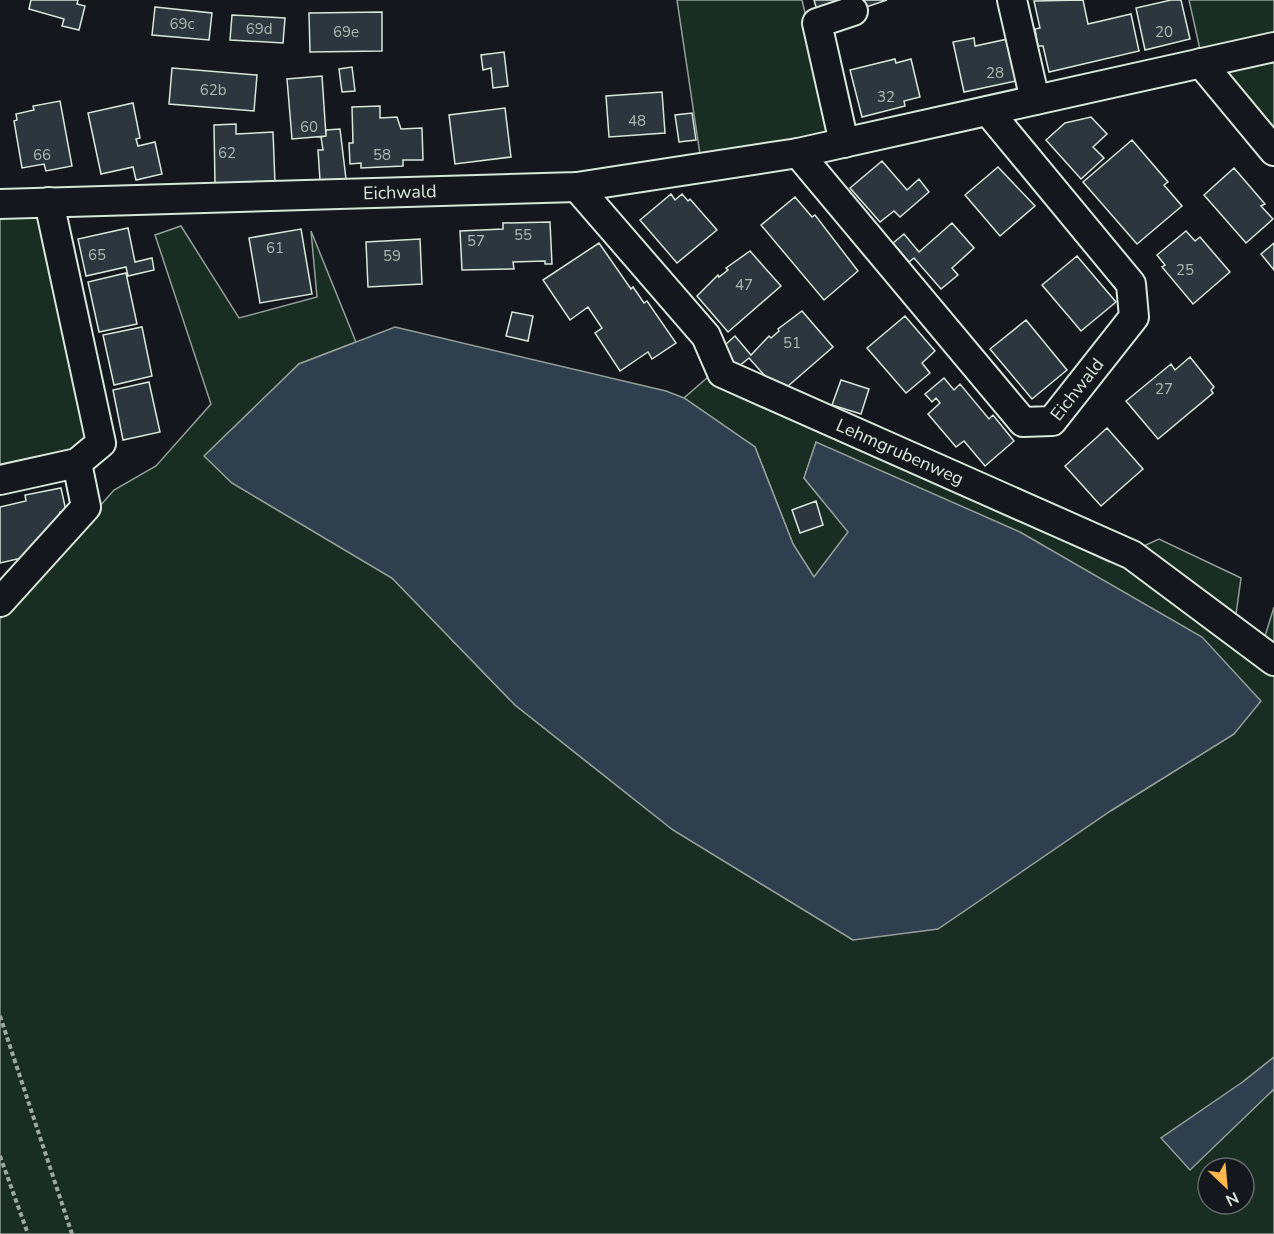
<svg xmlns="http://www.w3.org/2000/svg" width="1274" height="1234" font-family="'Nunito Sans',sans-serif">
  <rect width="100%" height="100%" fill="#14181c"/>
  <!-- green -->
  <path fill="#1a2d24" stroke="#939e99" stroke-width="1.5" fill-rule="evenodd" d="M677 0H802L833 135 701 161Z
    M1189 0H1274V35L1201 54Z
    M1274 58V138L1219 71Z
    M30 213 42 223 88 434 80 449 0 472V214Z
    M181 226 239 318 317 297 311 231 356 342 299 364 205 456 232 483 392 578 515 705 673 830 853 940 1112 810 1234 734 816 443 804 478 849 532 814 577 793 544 755 447 684 398 708 377 811 417 895 434 912 467 1109 562 1159 539 1241 578 1232 644 1261 649 1274 607V1057L1244 1081 1238 1122 1274 1089V1234H0V619L114 490 156 466 211 404 155 235ZM1208 1168H1244V1204H1208Z"/>
  <!-- water -->
  <path fill="#2f3f4d" stroke="#939e99" stroke-width="1.5" d="M395 327 666 391 684 398 755 447 793 544 814 577 848 532 804 478 816 442 1020 532 1202 637 1261 701 1234 734 1112 810 938 929 853 940 673 830 515 705 392 578 232 483 204 456 299 364Z
    M1274 1057V1089L1190 1170 1161 1138 1244 1081Z"/>
  <!-- building -->
  <path fill="#2c363c" stroke="#d8e6dc" stroke-width="1.5" d="M31 0H78L77 4 85 6 79 30 62 26 64 19 29 9Z
    M814 0H848L817 10Z
    M861 0H887L863 8Z
    M1083 0 1088 24 1131 14 1139 51 1049 72 1043 46H1038L1035 29 1040 28 1034 1Z
    M1171 0H1181L1190 39 1145 50 1136 8Z
    M155 7 212 13 209 40 152 35Z
    M382 12V51L310 52 309 13Z
    M232 15 285 18 283 43 230 40Z
    M1017 37 1025 79 964 92 953 42 974 38 975 46Z
    M504 52 508 86 493 88 491 68 483 70 481 55Z
    M895 59 896 63 911 59 920 97 904 101 905 106 862 117 850 70Z
    M352 67 355 91 342 92 339 69Z
    M172 68 257 75 254 111 169 104Z
    M322 76 326 136 292 139 287 79Z
    M662 92 665 133 609 137 606 96Z
    M60 101 72 166 46 171 44 164 22 168 14 121 17 120 16 114 34 110 33 106Z
    M133 103 140 138 136 139 138 146 155 142 162 174 136 180 133 167 101 174 88 113Z
    M380 106V118L397 117 401 129 422 128 423 160H403V166L361 168V163L350 164 349 143H353L352 107Z
    M505 108 511 157 455 164 449 115Z
    M692 113 696 140 679 142 675 115Z
    M1091 117 1107 134 1093 147 1104 158 1081 179 1046 140 1065 123Z
    M236 124V134L273 132 275 183 215 185 214 125Z
    M340 129 346 179 320 180 318 150H323L321 137 326 136V130Z
    M1132 140 1168 182 1164 185 1182 206 1137 244 1083 182Z
    M882 161 907 190 919 179 929 192 900 217 894 211 880 222 850 188Z
    M998 167 1035 206 1000 236 965 195Z
    M1234 168 1265 204 1261 206 1273 219 1246 243 1204 195Z
    M671 194 675 200 682 194 688 201 690 199 717 230 677 263 640 220Z
    M795 197 812 217 815 215 858 271 824 300 761 225Z
    M550 222 552 264H545V261L513 262 514 269 462 270 460 231 503 229V223Z
    M952 223 974 248 952 268 958 275 941 289 914 258 909 262 893 243 904 234 919 252Z
    M128 228 135 262 152 258 154 270 128 276 126 267 86 276 78 239Z
    M301 229 312 294 260 303 249 238Z
    M1186 231 1195 241 1200 237 1230 272 1193 304 1162 267 1165 265 1157 255Z
    M420 239 422 284 368 287 366 242Z
    M599 243 631 289 633 287 644 303 647 301 676 343 652 359 648 352 620 371 595 333 602 328 588 307 570 320 543 280Z
    M1274 243V270L1261 254Z
    M750 251 781 286 728 332 697 296 718 275 719 277 728 270 726 268Z
    M1077 256 1116 302 1081 331 1042 285Z
    M126 273 137 324 99 332 88 282Z
    M802 311 833 347 780 393 749 358 733 371 717 352 735 336 751 355 769 336 771 338 779 331 778 329Z
    M512 312 533 316 528 341 506 336Z
    M905 316 935 351 922 363 930 373 906 393 867 348Z
    M1026 320 1067 370 1032 399 990 349Z
    M142 327 152 376 114 385 103 335Z
    M1190 357 1214 387 1211 390 1213 393 1158 439 1126 401 1171 364 1175 370Z
    M944 378 954 390 960 384 989 419 993 415 1014 441 985 466 964 441 956 447 928 414 940 403 936 398 932 402 925 394Z
    M841 380 869 389 861 414 832 405Z
    M149 382 160 432 123 440 113 390Z
    M1107 428 1143 469 1101 506 1065 466Z
    M61 488 66 511 60 512 62 522 43 553 0 563V507L26 501 25 495Z
    M816 501 823 525 800 533 792 510Z"/>
  <g fill="none" stroke-linecap="round" stroke-linejoin="round">
    <!-- minor casing -->
    <g stroke="#d8e6dc" stroke-width="32">
      <g id="minor">
        <path d="M1012 0 1035 100"/>
        <path d="M1201 63 1274 151"/>
        <path d="M844 143 817 23 853 11"/>
        <path id="s1" d="M798 153 1023 422 1052 421 1134 317 1131 284 988 111"/>
        <path id="s2" d="M577 187 706 336 722 373 1132 555 1274 661"/>
        <path id="s3" d="M0 204 577 187 798 153 1274 47"/>
        <path d="M0 480 77 463 101 443 49 202"/>
        <path d="M0 602 86 507 77 463"/>
      </g>
    </g>
    <!-- path -->
    <path stroke="#9da8a2" stroke-width="4" stroke-dasharray="4.5 3" stroke-linecap="butt" d="M0 1016 72 1234
      M0 1156 28 1234"/>
    <!-- minor -->
    <use href="#minor" stroke="#14181c" stroke-width="28"/>
  </g>
  <g text-anchor="middle" stroke-width="4.5" stroke-linejoin="round" paint-order="stroke">
    <!-- number labels -->
    <g font-size="15" fill="#adbab4">
      <text x="182" y="29">69c</text>
      <text x="259" y="34">69d</text>
      <text x="346" y="37">69e</text>
      <text x="1164" y="37">20</text>
      <text x="995" y="78">28</text>
      <text x="213" y="95">62b</text>
      <text x="886" y="102">32</text>
      <text x="637" y="126">48</text>
      <text x="309" y="132">60</text>
      <text x="227" y="158">62</text>
      <text x="42" y="160">66</text>
      <text x="382" y="160">58</text>
      <text x="523" y="240">55</text>
      <text x="476" y="246">57</text>
      <text x="275" y="253">61</text>
      <text x="97" y="260">65</text>
      <text x="392" y="261">59</text>
      <text x="1185" y="275">25</text>
      <text x="744" y="290">47</text>
      <text x="792" y="348">51</text>
      <text x="1164" y="394">27</text>
    </g>
    <!-- street labels -->
    <g font-size="18" fill="#d8e6dc" stroke="#14181c">
      <text dy="6" stroke="none"><textPath href="#s3" startOffset="400">Eichwald</textPath></text>
      <text dy="6" stroke="none"><textPath href="#s1" startOffset="420">Eichwald</textPath></text>
      <text dy="6" stroke="none"><textPath href="#s2" startOffset="432">Lehmgrubenweg</textPath></text>
    </g>
  </g>
  <!-- north arrow -->
  <g transform="translate(1226 1186) rotate(154)"><circle r="28" fill="#14181c" stroke="#626a69" stroke-width="1.5"/>
  <path d="M0-4.5L10 22L0 15L-10 22Z" fill="#ffb74d"/>
  <text y="-9" font-size="16" font-weight="bold" text-anchor="middle" fill="#d8e6dc">N</text>
  </g>
</svg>
